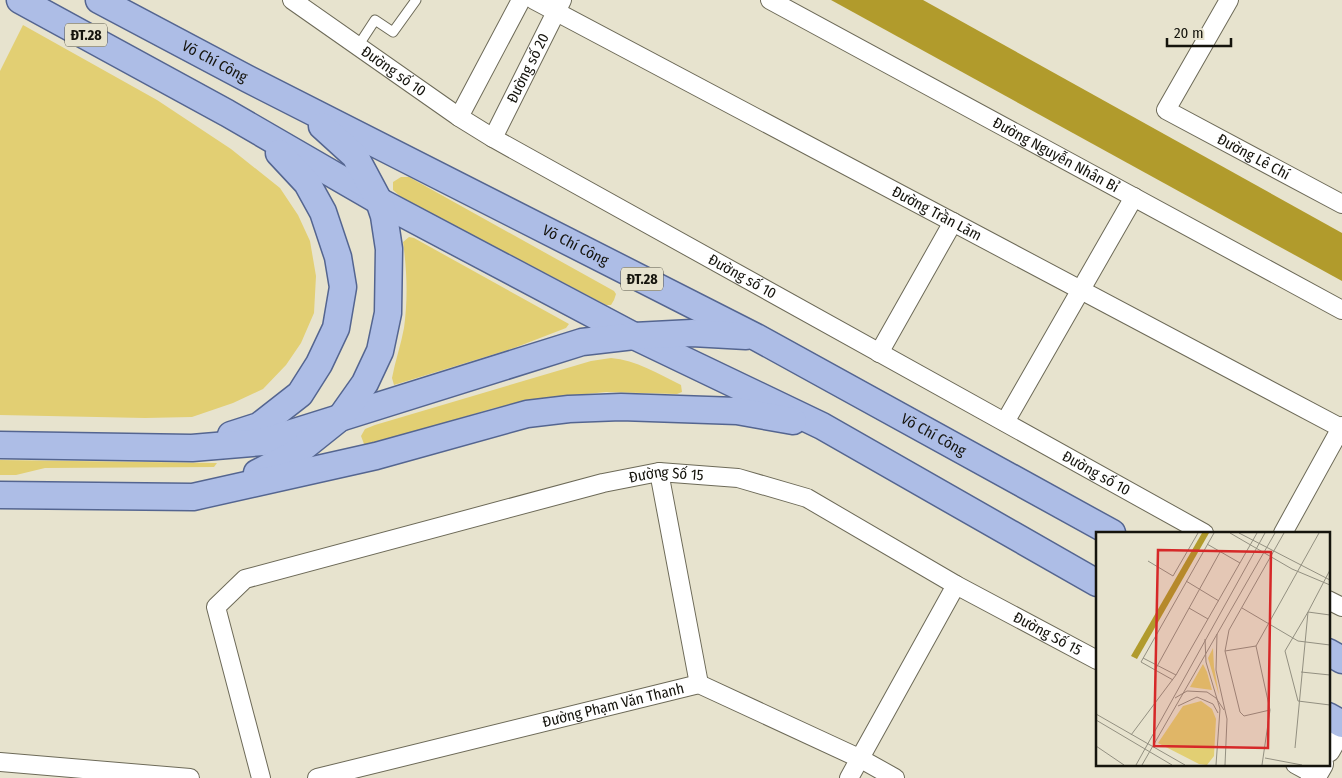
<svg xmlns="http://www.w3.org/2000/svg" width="1342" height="778" font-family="'Fira Sans Condensed',sans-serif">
  <rect width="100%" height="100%" fill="#e7e3ce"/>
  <!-- green -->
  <path fill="#e2cf73" d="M23 25 157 100 231 149 280 188 298 215 310 241 316 276 314 313 301 343 286 365 263 389 233 403 192 417 145 418 0 415V71Z
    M401 177H409L614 291 616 294 614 300 611 305H606L401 197 393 190V182Z
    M409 237 414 238 569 324 566 328 514 348 394 385 392 378C395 361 401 345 404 328 408 299 407 270 403 242Z
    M611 358C636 360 659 374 681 385L682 392 677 394 606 392 547 398 494 408 373 444H364L361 436 365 429 375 425 591 361Z
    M0 460 217 463 214 467 45 468 16 475H0Z"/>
  <!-- water -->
  <path fill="#b19b2c" d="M831 0H923L1342 233V281Z"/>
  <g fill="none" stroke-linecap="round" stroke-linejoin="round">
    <!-- lane casing -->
    <g stroke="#6d6a58" stroke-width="11">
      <path id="lane" d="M358 46 375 20 393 32 416 0"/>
    </g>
    <!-- street casing -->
    <g stroke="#6d6a58" stroke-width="20">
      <g id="street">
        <path id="s1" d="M292 0 459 117 493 138 1204 533"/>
        <path id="s2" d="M534 0 1341 428"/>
        <path id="s3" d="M770 0 1342 310"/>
        <path id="s4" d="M1229 0 1166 110 1342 204"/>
        <path d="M459 117 521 0"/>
        <path id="s5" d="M493 138 562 0"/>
        <path d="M879 353 953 222"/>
        <path d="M1005 422 1134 197"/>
        <path d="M659 472 699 684"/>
        <path d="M1283 533 1342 426"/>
        <path d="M1328 600 1342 607"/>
        <path d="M0 762 190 778"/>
        <path d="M1295 764 1315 775"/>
        <path id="s6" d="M261 778 216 607 245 579 603 483 659 472 738 478 807 498 956 585 1097 660"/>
        <path id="s7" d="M317 778 699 684 861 759 895 778"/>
        <path d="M849 778 956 585"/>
      </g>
    </g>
    <!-- secondary casing -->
    <g stroke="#6d6a58" stroke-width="26">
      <path id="secondary" d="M1328 750 1342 725
        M1313 778 1321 764"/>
    </g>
    <!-- primary casing -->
    <g stroke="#546590" stroke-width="29">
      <g id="primary">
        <path d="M20 0 227 113 379 201 634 336 822 426 1097 583"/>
        <path id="s8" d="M99 0 248 79 756 337 1112 533"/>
        <path d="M231 435 259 426 300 394 319 364 336 328 343 287 338 257 323 212 307 183 279 153"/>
        <path d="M0 445 192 448 263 442 582 342 634 336 692 333 746 336"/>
        <path d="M257 473 296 453 341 417 365 383 380 351 388 313 389 249 384 216 379 201 355 156 322 126"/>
        <path d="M0 495 193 497 376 456 527 414 569 409 621 407 737 411 793 421"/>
        <path d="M1328 652 1342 660"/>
        <path d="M1328 716 1342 724"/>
      </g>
    </g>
    <!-- lane -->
    <use href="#lane" stroke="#fff" stroke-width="9"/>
    <!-- street -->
    <use href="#street" stroke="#fff" stroke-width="18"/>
    <!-- secondary -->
    <use href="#secondary" stroke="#fff" stroke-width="24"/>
    <!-- primary -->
    <use href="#primary" stroke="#adbde6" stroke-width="26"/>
  </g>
  <g text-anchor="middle" stroke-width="4.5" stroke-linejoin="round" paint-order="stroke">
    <!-- shield labels -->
    <g fill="#e7e3ce" stroke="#545247" stroke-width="1">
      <rect x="65" y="23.5" width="42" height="23" rx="4"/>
      <rect x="621" y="267.5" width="42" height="23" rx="4"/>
    </g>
    <g font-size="14" font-weight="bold" fill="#15140d">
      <text x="86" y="40">ĐT.28</text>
      <text x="642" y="284">ĐT.28</text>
    </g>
    <!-- street labels -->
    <g font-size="15" fill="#15140d" stroke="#e7e3ce">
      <text dy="5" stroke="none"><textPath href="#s8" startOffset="131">Võ Chí Công</textPath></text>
      <text dy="5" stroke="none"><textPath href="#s5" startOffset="78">Đường số 20</textPath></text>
      <text dy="5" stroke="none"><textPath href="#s1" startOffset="124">Đường số 10</textPath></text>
      <text dy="5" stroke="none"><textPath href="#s3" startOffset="325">Đường Nguyễn Nhân Bỉ</textPath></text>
      <text dy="5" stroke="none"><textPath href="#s4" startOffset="226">Đường Lê Chí</textPath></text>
      <text dy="5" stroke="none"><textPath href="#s2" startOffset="456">Đường Trần Lãm</textPath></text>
      <text dy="5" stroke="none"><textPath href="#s8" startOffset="536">Võ Chí Công</textPath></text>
      <text dy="5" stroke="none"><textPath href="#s1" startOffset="529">Đường số 10</textPath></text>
      <text dy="5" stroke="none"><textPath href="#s8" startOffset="941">Võ Chí Công</textPath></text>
      <text dy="5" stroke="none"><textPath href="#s1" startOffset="934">Đường số 10</textPath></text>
      <text dy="5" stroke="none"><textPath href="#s6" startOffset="652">Đường Số 15</textPath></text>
      <text dy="5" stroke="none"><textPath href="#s6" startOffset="1072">Đường Số 15</textPath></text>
      <text dy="5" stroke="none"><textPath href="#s7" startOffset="305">Đường Phạm Văn Thanh</textPath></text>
    </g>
  </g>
  <!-- overview -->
  <g transform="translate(1096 532)">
    <rect width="234" height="234" fill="#e7e3ce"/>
    <path d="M117 116 118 135 123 163 112 126ZM107 132 111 140 116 158 94 155ZM105 169 116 177 120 187 118 224 111 233 103 232 62 211 87 174Z" fill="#e2cf73"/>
    <path d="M106 1H113L41 127 35 124Z" fill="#b19b2c"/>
    <path fill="none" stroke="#939081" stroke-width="1" d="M134 1 196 37 234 53M143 1 234 48M111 12 144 31M52 29 77 44 102 1M90 49 123 69M93 76 112 87M146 76 202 109 234 113M234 83 212 80 189 119 202 169 234 173M121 102 120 138 131 187 129 233M109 107 110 130 124 177 120 233M129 119 160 114M47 126 80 143M59 138 124 20M205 140 234 143M77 148 45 130 118 1M79 166 91 159 111 160 120 166 128 178M82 174 101 165 117 172 122 181M174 178 148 184 144 180 129 119 133 98 188 1M0 182 89 233M0 188 76 233M35 203 80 143 161 1M0 214 28 233M199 216 212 80 234 38M169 226 206 233M40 233 169 1M46 233 179 1M166 233 174 178 160 114 223 1"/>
    <path fill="#d62828" fill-opacity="0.15" stroke="#d62828" stroke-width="2.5" d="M62 18 175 20 172 216 58 214Z"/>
    <rect width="234" height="234" fill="none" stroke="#15140d" stroke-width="2.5"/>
  </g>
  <!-- scale -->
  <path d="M1167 38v8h64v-8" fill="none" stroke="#15140d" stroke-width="2.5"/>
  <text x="1174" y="38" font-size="15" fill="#15140d" stroke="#e7e3ce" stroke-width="4" paint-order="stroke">20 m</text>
</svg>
